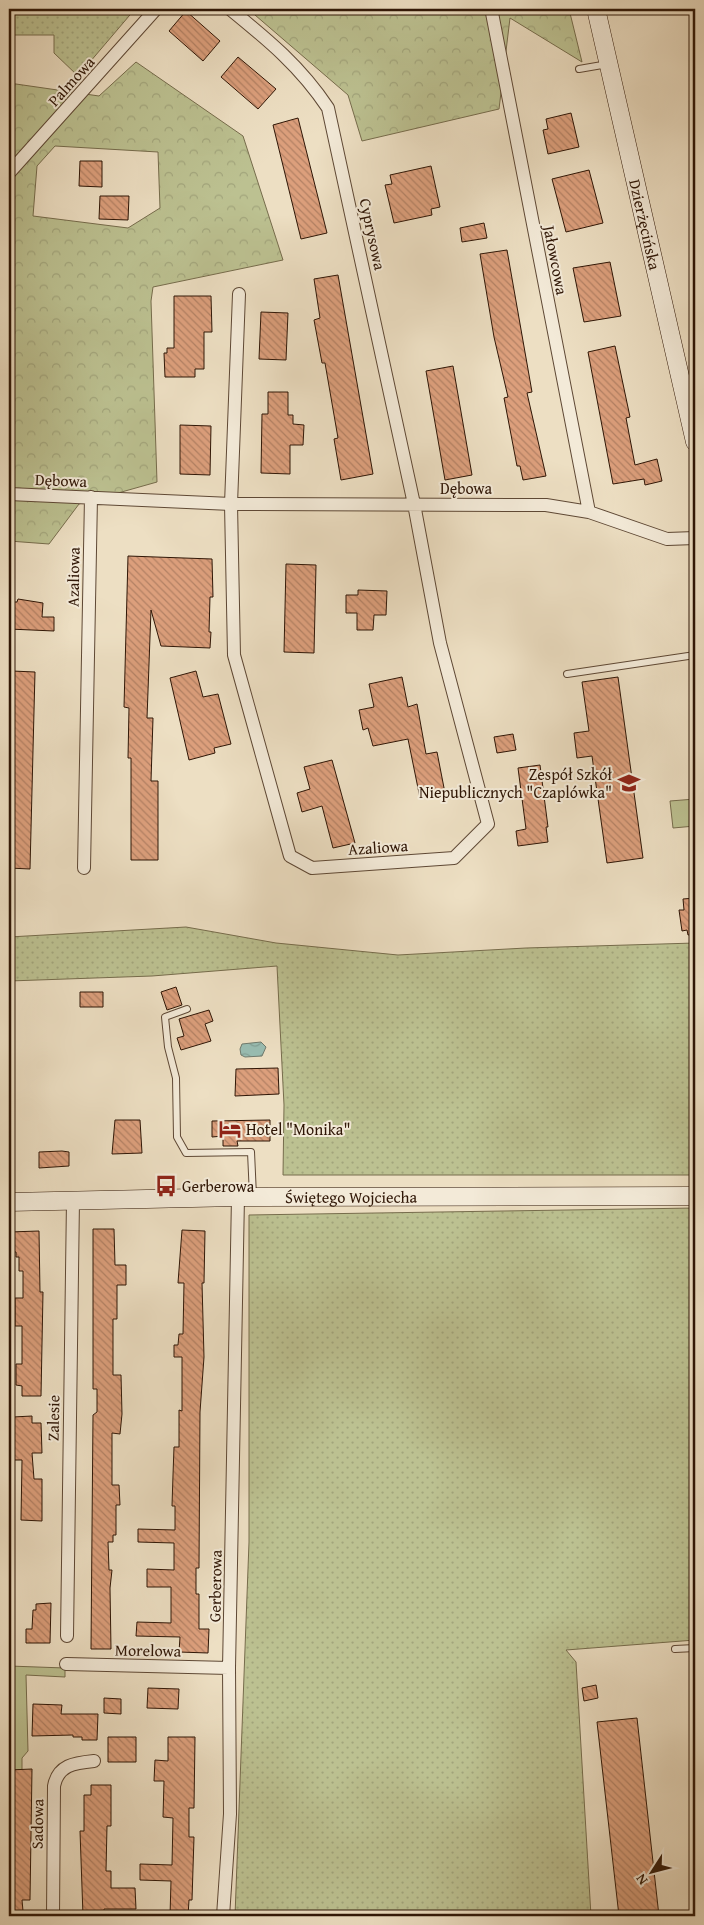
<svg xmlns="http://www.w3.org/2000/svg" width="704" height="1925" font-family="'Gentium Book Plus',serif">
  <defs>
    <pattern id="forest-crowns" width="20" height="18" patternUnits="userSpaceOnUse" patternTransform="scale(1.25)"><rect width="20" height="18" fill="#bcc191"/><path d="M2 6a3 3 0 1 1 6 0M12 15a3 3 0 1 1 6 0" fill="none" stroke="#a2a57c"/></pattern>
    <pattern id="garden-dots" width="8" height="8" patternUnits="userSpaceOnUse" patternTransform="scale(1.25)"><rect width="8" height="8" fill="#bcc191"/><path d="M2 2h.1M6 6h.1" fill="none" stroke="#a2a57c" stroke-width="1.8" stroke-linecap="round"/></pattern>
    <pattern id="water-waves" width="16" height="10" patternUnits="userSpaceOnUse" patternTransform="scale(1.25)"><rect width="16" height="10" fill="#99bdb2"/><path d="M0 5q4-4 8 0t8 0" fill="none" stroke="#84a298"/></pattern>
    <pattern id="building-back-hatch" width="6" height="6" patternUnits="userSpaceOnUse" patternTransform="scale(1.25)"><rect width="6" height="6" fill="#dc9f7c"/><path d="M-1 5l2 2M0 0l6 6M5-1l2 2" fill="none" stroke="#b38164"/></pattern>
  </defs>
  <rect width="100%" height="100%" fill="#eddfc3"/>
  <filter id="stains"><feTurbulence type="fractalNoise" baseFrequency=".004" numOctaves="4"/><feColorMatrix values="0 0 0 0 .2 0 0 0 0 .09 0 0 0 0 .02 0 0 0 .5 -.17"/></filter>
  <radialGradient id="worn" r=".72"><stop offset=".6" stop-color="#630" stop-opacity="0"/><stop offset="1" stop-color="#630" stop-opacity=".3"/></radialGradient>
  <!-- grass -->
  <path fill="#bcc191" stroke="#766c4c" d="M695 799V826L673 828 670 801Z
    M9 1666 65 1668V1677L26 1675 28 1751 22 1758V1770H9Z"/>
  <!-- forest -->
  <path fill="url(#forest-crowns)" stroke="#766c4c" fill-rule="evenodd" d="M248 9H569L582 62 510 18 499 109 362 141 348 95Z
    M136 62 243 136 283 260 153 287 151 301 157 482 79 504 49 544 9 541V83L99 96ZM55 146 158 152 160 208 128 228 33 216 37 166Z"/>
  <!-- garden -->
  <path fill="url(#garden-dots)" stroke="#766c4c" d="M9 9H135L78 76 54 53V35H9Z
    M186 927 276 943 398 955 526 948 695 943V1175H283L284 1105 277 966 152 976 9 981V937Z
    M695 1208V1640L566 1650 576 1662 591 1916H235L249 1542V1215Z"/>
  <!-- water -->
  <path fill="url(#water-waves)" stroke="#6f7a6d" d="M261 1042 266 1047 262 1056 245 1057 241 1055 240 1049 242 1044Z"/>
  <!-- building -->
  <path fill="url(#building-back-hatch)" stroke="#2f1606" d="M186 11 220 41 203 61 169 31Z
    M238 57 276 89 258 109 221 77Z
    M571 113 579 147 548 154 543 130 548 129 546 119Z
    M298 118 327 233 301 239 273 125Z
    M80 161H102V187L79 186Z
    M431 166 440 207 431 209 432 215 394 223 385 185 392 184 390 175Z
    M589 170 603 223 566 232 552 179Z
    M100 196H129L128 220 99 219Z
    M484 223 487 238 462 242 460 228Z
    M507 250 532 392 527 393 546 476 523 480 520 466H517L504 398 508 397 494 337 480 254Z
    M610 262 621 316 584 322 573 268Z
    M338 275 373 474 341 480 334 439 338 438 325 363H322L314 320 320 318 314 279Z
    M174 296H211L212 332H204V369H195V377H165L164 353H167V348H174Z
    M261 312 288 313 286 360 259 359Z
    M615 346 630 417 626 418 635 465 657 459 662 481 645 485 644 479 613 484 588 352Z
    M453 366 472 475 445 480 426 371Z
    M268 392H288V415H293V424L304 425 303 445H290V474L261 473 262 414H268Z
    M180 425 211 426 210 475 180 474Z
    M128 556 212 559 213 597H210L209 632H211L210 648 161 646 151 610 147 718H153L151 781H158V860H131V758H128L129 708 124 707Z
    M286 564 316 565 314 653 284 652Z
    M358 590 387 591 386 615H374L373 630H357V613H346V595H358Z
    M18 599 43 603 42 617H54V631L9 629V602H17Z
    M12 671 35 672 30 869 9 868Z
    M196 671 203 697 218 694 231 744 214 748 215 753 189 760 170 678Z
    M402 677 408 707 417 704 426 754 437 752 445 793 420 798 408 739 373 746 368 728 363 730 359 710 374 707 369 684Z
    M618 677 643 858 607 863 592 756 577 758 574 733 589 731 582 682Z
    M513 734 516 750 497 753 494 737Z
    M332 760 355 843 333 848 322 806 302 812 297 793 310 789 304 767Z
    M540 765 548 827H546L548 842 518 846 516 831 526 829 518 768Z
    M695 898V934L688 935 687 930 682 931 679 910H684L683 899Z
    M176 987 182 1005 167 1010 161 992Z
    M80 992H103V1007H80Z
    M209 1010 213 1021 205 1024 211 1041 181 1050 177 1038 184 1036 179 1019Z
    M278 1068 279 1094 235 1096 236 1069Z
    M115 1120H140L142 1153 112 1154Z
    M270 1120V1141H237L238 1146H223V1136L212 1137V1121Z
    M62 1151 69 1152V1166L39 1168V1152Z
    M93 1229H114L115 1265H126V1285H117V1319H113V1375H121L122 1414 120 1434 112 1433V1485H119L120 1505H116V1535H113V1542H108L109 1570H112L110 1588 111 1649H91L93 1415 97 1412V1389H93Z
    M182 1230 205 1231 204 1283H202L204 1357 200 1412 199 1568H196V1594H199V1629H209L208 1653 179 1652 180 1637 136 1636 137 1622 171 1623V1587H147V1569L174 1570V1543L138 1542V1529L175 1530V1506H172L173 1475 174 1447H179V1410L182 1411V1357H174V1345H178L179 1334H183L184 1283H178Z
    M39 1231 40 1292H43L41 1396H22V1386L16 1385V1364H22V1326H15V1298H23V1271H19V1257H16V1252H9V1232Z
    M32 1416V1423H41L42 1453H32L34 1479H42V1521L21 1520 22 1460H13V1417Z
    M51 1603 50 1643H26V1629H32L33 1610H36V1604Z
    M596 1685 598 1698 584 1701 582 1688Z
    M148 1688 179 1689 178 1709 147 1708Z
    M104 1698 121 1699V1714L104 1713Z
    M33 1704 62 1705 61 1714H98L97 1740H82V1737H73V1735L32 1736Z
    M637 1718 659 1916H619L597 1722Z
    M108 1737H136V1762H108Z
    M168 1737H195L194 1808H189V1837H194L192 1900H189L188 1916H170L171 1881 140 1880V1864L172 1865 173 1818 163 1817 164 1781H154L155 1760 168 1761Z
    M32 1769 30 1900H22L23 1911H9V1770Z
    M91 1785H111V1826H107L106 1871H111V1888H135L136 1909H104V1916H83L80 1831H84V1795H91Z"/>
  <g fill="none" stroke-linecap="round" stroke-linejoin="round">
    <!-- lane casing -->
    <g stroke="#5e4835" stroke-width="8">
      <path id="lane" d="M579 69 608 64
        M567 674 695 655
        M187 1009 165 1017 168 1047 176 1078 177 1137 186 1153 251 1152 253 1196
        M675 1649 695 1648"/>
    </g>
    <!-- street casing -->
    <g stroke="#5e4835" stroke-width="14">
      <path id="street" d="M230 9C268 40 300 66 328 108L414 504 440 643 488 824 454 858 312 868 290 856 234 655 231 504 239 294
        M492 13 589 512
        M9 173 156 9
        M9 494 231 504 546 505 589 512 667 539 695 538
        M84 868 91 497
        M67 1636 73 1200
        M66 1664 229 1668
        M53 1916 54 1786C58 1765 74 1763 94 1761
        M223 1916 230 1814 229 1668 238 1197"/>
    </g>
    <!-- secondary casing -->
    <g stroke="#2f1606" stroke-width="19">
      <g id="secondary">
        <path id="s1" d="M596 9 695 442"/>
        <path id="s2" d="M9 1202 238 1197 695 1196"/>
      </g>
    </g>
    <!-- lane -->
    <use href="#lane" stroke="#f3ead8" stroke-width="6"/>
    <!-- street -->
    <use href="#street" stroke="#f3ead8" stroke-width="12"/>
    <!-- secondary -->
    <use href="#secondary" stroke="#f3ead8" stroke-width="18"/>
  </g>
  <!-- icons -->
  <defs>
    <g id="university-bare" transform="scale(1.725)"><path d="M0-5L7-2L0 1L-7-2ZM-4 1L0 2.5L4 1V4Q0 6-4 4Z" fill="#8f2418" stroke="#f3ead8" stroke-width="2.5" paint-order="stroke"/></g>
    <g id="hotel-bare" transform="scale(1.725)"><path d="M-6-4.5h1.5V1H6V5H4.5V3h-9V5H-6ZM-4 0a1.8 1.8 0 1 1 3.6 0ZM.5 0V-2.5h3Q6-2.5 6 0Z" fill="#8f2418" stroke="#f3ead8" stroke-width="2.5" paint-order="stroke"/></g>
    <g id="bus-bare" transform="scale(1.725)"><path d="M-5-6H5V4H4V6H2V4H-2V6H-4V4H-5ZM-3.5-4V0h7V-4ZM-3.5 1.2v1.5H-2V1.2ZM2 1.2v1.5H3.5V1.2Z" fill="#8f2418" stroke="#f3ead8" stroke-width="2.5" paint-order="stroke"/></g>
  </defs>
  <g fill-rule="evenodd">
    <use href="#university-bare" x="629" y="783"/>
    <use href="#hotel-bare" x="230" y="1129"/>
    <use href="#bus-bare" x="166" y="1186"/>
  </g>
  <g text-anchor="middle" stroke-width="4" stroke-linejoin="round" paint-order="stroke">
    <!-- street labels -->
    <g font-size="16" fill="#2f1606" stroke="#f3ead8">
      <text transform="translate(71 81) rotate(-48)" y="6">Palmowa</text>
      <text dy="6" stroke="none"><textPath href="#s1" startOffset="221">Dzierżęcińska</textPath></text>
      <text transform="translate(373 234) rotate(78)" y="6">Cyprysowa</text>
      <text transform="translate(556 260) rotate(79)" y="6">Jałowcowa</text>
      <text transform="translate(61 480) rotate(2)" y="6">Dębowa</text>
      <text x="466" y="494">Dębowa</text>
      <text transform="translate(73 577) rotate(-89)" y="6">Azaliowa</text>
      <text transform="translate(378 847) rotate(-4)" y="6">Azaliowa</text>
      <text dy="6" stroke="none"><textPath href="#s2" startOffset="342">Świętego Wojciecha</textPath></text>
      <text transform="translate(53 1418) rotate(-89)" y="6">Zalesie</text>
      <text transform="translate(215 1586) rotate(-89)" y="6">Gerberowa</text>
      <text transform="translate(148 1650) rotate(1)" y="6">Morelowa</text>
      <text transform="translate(37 1824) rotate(-89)" y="6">Sadowa</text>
    </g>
    <!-- poi labels -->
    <g font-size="16" fill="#2f1606" stroke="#f3ead8" text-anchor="start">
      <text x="612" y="780" text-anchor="end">Zespół Szkół<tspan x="612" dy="18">Niepublicznych "Czaplówka"</tspan></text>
      <text x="246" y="1135">Hotel "Monika"</text>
      <text x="182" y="1192">Gerberowa</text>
    </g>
  </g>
  <!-- margin -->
  <rect width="704" height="1925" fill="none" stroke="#eddfc3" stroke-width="30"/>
  <rect x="10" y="10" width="684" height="1905" fill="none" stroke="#2f1606" stroke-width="2.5"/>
  <rect x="15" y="15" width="674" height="1895" fill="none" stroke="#2f1606"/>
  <!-- north arrow -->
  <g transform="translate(652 1872) rotate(234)" stroke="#f3ead8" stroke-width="4" paint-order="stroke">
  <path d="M0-4L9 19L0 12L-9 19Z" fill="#2f1606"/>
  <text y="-8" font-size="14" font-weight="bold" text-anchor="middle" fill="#2f1606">N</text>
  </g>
  <rect width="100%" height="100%" filter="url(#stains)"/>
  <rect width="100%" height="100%" fill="url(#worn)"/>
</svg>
